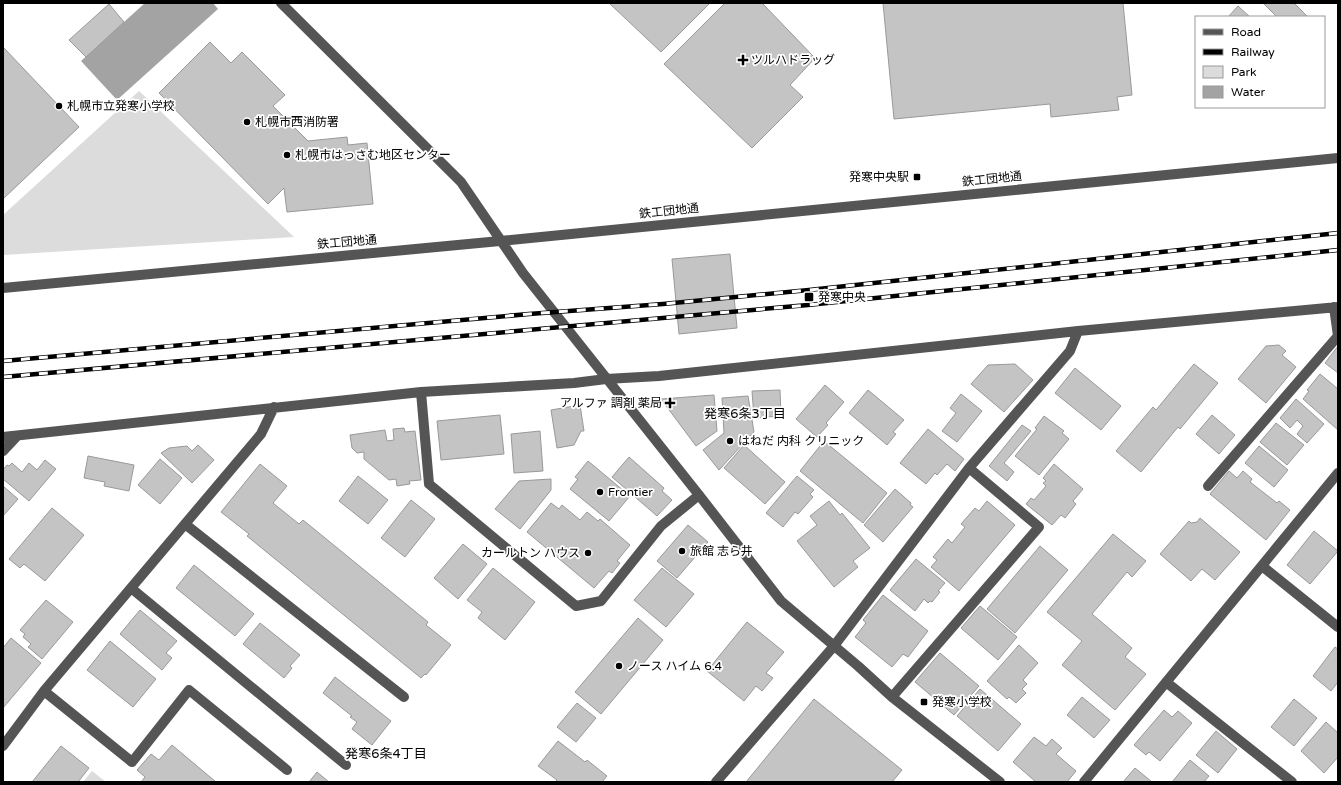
<svg xmlns="http://www.w3.org/2000/svg" width="1341" height="785" font-family="'Varela Round','Noto Sans JP',sans-serif">
  <rect width="100%" height="100%" fill="#fff"/>
  <!-- green -->
  <path fill="#dcdcdc" d="M139 91 294 237 3 255V215Z
    M92 771 106 782H83Z"/>
  <!-- water -->
  <path fill="#a3a3a3" d="M145 3H213L218 9 117 100 81 61Z"/>
  <!-- building -->
  <path fill="#c4c4c4" stroke="#999" d="M609 3H710L661 52Z
    M725 3H762L815 58 790 85 803 97 752 148 664 64Z
    M883 3H1123L1132 95 1117 97 1119 110 1051 117 1050 104 894 119Z
    M1263 3H1294L1308 17H1277Z
    M109 4 124 22 86 57 69 40Z
    M1238 6 1250 17H1228Z
    M210 42 231 63 242 52 285 95 273 106 308 141 347 137 348 145 367 143 373 204 287 212 284 188 268 204 159 93Z
    M3 47 79 127 3 199Z
    M730 254 737 328 679 334 672 259Z
    M1279 345 1286 351 1282 355 1296 367 1266 403 1238 379 1266 346Z
    M1338 346V373L1325 363Z
    M1015 364 1033 380 1004 412 971 384 988 365Z
    M1194 364 1218 383 1180 429 1178 427 1141 472 1116 451 1153 407 1156 410Z
    M1075 368 1121 406 1101 430 1055 393Z
    M1320 374 1338 389V430L1303 399 1309 391 1307 390Z
    M825 385 844 402 826 423 828 425 817 437 796 419Z
    M780 390 781 416 754 418 752 391Z
    M868 390 904 420 893 432 896 434 887 445 849 413Z
    M961 394 982 411 957 442 942 431 956 413 950 408Z
    M714 395 717 431 696 446 661 399Z
    M748 396 754 432 719 470 703 450 724 433 722 398Z
    M1296 399 1324 424 1307 443 1297 434 1303 426 1297 420 1290 428 1280 418Z
    M580 405 584 431H581L574 445 557 448 551 410Z
    M500 415 504 454 441 460 437 421Z
    M1212 415 1235 435 1219 454 1196 434Z
    M1044 416 1064 431 1062 433 1069 439 1039 475 1015 456 1037 429 1035 428Z
    M1276 423 1304 445 1287 465 1260 442Z
    M1022 425 1031 431 1004 463 1014 472 1007 481 989 466Z
    M404 428 405 432 415 431 421 480 409 481 410 484 397 486 396 479 389 480 364 459V452L357 453 352 448 350 435 385 430 387 441 394 440 393 429Z
    M928 429 964 459 955 471 947 464 937 475 935 473 926 484 900 463Z
    M540 431 543 471 514 473 511 434Z
    M824 441 887 493 863 523 800 471Z
    M198 445 214 460 192 483 161 453 169 448 187 446 192 451Z
    M744 445 785 482 765 504 724 468Z
    M1259 446 1288 470 1274 487 1245 463Z
    M88 456 134 465 129 491 104 486 105 482 84 478Z
    M629 457 664 488 662 491 672 500 657 516 612 477Z
    M160 459 182 478 160 504 138 485Z
    M45 460 56 469 29 501 3 479V470L7 465 9 466 12 463 22 472 29 463 37 470Z
    M588 461 630 496 609 521 570 489 578 479 575 477Z
    M260 464 287 486 273 503 299 524 303 520 428 622 426 625 451 645 426 675 425 674 421 678 247 536 249 534 221 512Z
    M1054 464 1083 489 1073 501 1076 504 1065 518 1061 515 1052 525 1026 504 1031 498 1034 500 1046 486 1043 483 1046 481 1043 478Z
    M1229 471 1237 478 1243 471 1252 479 1250 482 1277 503 1279 501 1290 510 1266 540 1210 494Z
    M358 476 388 500 368 524 339 501Z
    M797 476 814 490 810 494 813 497 798 514 795 512 783 527 766 513Z
    M551 479V490L520 529 495 509 519 481Z
    M3 486 18 499 3 516Z
    M895 489 911 503 910 505 913 507 883 542 864 525Z
    M411 500 435 519 405 557 381 538Z
    M829 501 840 515 842 513 870 548 853 561 858 567 834 587 797 541 817 525 810 516Z
    M987 501 1015 525 959 591 931 567 937 560 933 557 948 539 952 543 965 527 961 524 975 508 979 511Z
    M551 503 559 509 562 505 580 520 587 512 598 521 600 519 630 545 617 561 620 563 612 573 609 571 594 588 527 532Z
    M52 508 84 535 45 581 24 564 20 568 9 559Z
    M1200 518 1240 552 1215 580 1202 569 1191 581 1160 554 1189 521 1191 523 1197 522Z
    M688 525 708 542 677 578 657 561Z
    M1314 531 1338 551 1310 584 1287 565Z
    M1113 534 1146 561 1132 577 1127 572 1092 614 1132 648 1125 657 1146 674 1115 710 1062 665 1082 641 1047 612Z
    M463 544 487 564 458 599 434 578Z
    M1040 546 1068 570 1015 633 987 609Z
    M916 559 945 583 938 591 940 592 932 602 930 601 928 603 924 599 915 611 890 590Z
    M194 565 254 614 235 636 176 588Z
    M493 568 535 602 505 640 478 618 482 612 467 600Z
    M662 568 694 594 666 627 634 600Z
    M883 595 928 631 908 657 903 654 892 667 855 637 866 623 863 620Z
    M46 600 73 622 42 659 28 647 31 644 23 637 25 634 20 630Z
    M980 606 1017 637 998 660 961 628Z
    M140 610 177 641 166 653 172 658 162 670 120 634Z
    M638 618 663 640 601 714 575 692Z
    M747 622 784 652 766 673 773 678 762 691 756 686 744 701 707 671Z
    M260 623 300 655 290 666 292 668 284 678 243 644Z
    M11 638 41 663 3 708V648Z
    M110 641 156 679 133 707 87 670Z
    M1019 645 1038 663 1023 680 1027 684 1022 689 1026 693 1016 703 1009 697 1007 699 987 681Z
    M1335 647 1338 649V682L1331 691 1313 676Z
    M940 653 979 686 954 715 915 682Z
    M335 677 391 721 372 745 352 729 357 722 350 717 352 716 323 693Z
    M980 689 1021 724 998 751 957 716Z
    M1082 697 1110 720 1094 738 1067 715Z
    M814 699 902 770 892 782H746Z
    M1294 699 1317 718 1294 746 1271 727Z
    M577 703 596 718 576 742 557 727Z
    M1164 710 1172 717 1178 711 1192 723 1160 761 1149 752 1146 755 1134 745Z
    M1326 722 1338 733V757L1324 773 1301 751Z
    M1216 731 1237 749 1218 773 1196 755Z
    M1034 737 1046 746 1052 739 1062 748 1056 754 1076 771 1067 782H1036L1013 762Z
    M558 741 585 762 587 760 607 776 602 782H555L557 780 538 766Z
    M172 745 216 782H141L145 777 137 770 151 754 159 760Z
    M61 746 89 768 78 782H32Z
    M1190 760 1209 776 1204 782H1172Z
    M1135 768 1152 782H1123Z
    M317 772 329 782H309Z"/>
  <g fill="none" stroke-linecap="round" stroke-linejoin="round">
    <!-- minor -->
    <path stroke="#555" stroke-width="10" d="M281 3 461 182 523 273 699 495 781 601 858 666 892 697 1000 782
      M3 288 500 241 1338 158
      M421 392 429 484 576 606 601 601 661 526 699 495
      M3 437 421 392 574 383 606 379 659 376 1078 331 1338 307
      M3 451 17 436
      M1208 486 1338 336 1334 307
      M185 524 404 697
      M1262 566 1338 627
      M131 588 346 765
      M1166 682 1292 782
      M44 691 132 762 189 690 287 770
      M892 697 1039 527 969 468
      M3 746 44 691 261 434 274 407
      M716 782 834 646 969 468 1070 351 1078 331
      M1084 782 1338 473"/>
    <!-- rail casing -->
    <g stroke="#000" stroke-width="4.5">
      <path id="rail" d="M3 361 529 314 663 304 809 290 1338 233
        M3 377 808 305 1338 250"/>
    </g>
    <!-- rail -->
    <use href="#rail" stroke="#fff" stroke-width="3" stroke-dasharray="9" stroke-linecap="butt"/>
  </g>
  <!-- markers -->
  <g fill="#000" stroke="#fff" stroke-width="1.5">
    <path d="M741 54h4v4h4v4h-4v4h-4v-4h-4v-4h4z"/>
    <circle cx="59" cy="106" r="4"/>
    <circle cx="247" cy="122" r="4"/>
    <circle cx="287" cy="155" r="4"/>
    <rect x="913" y="173" width="8" height="8" rx="2"/>
    <rect x="804" y="292" width="10" height="10" rx="2"/>
    <path d="M668 397h4v4h4v4h-4v4h-4v-4h-4v-4h4z"/>
    <circle cx="730" cy="441" r="4"/>
    <circle cx="600" cy="492" r="4"/>
    <circle cx="682" cy="551" r="4"/>
    <circle cx="588" cy="553" r="4"/>
    <circle cx="619" cy="666" r="4"/>
    <rect x="920" y="698" width="8" height="8" rx="2"/>
  </g>
  <g text-anchor="middle" stroke-width="3.5" stroke-linejoin="round" paint-order="stroke">
    <!-- poi labels -->
    <g font-size="12" fill="#000" stroke="#fff" text-anchor="start">
      <text x="751" y="64">ツルハドラッグ</text>
      <text x="67" y="110">札幌市立発寒小学校</text>
      <text x="255" y="126">札幌市西消防署</text>
      <text x="295" y="159">札幌市はっさむ地区センター</text>
      <text x="909" y="181" text-anchor="end">発寒中央駅</text>
      <text x="818" y="301">発寒中央</text>
      <text x="662" y="407" text-anchor="end">アルファ 調剤 薬局</text>
      <text x="738" y="445">はねだ 内科 クリニック</text>
      <text x="608" y="496">Frontier</text>
      <text x="690" y="555">旅館 志ら井</text>
      <text x="580" y="557" text-anchor="end">カールトン ハウス</text>
      <text x="627" y="670">ノース ハイム 6.4</text>
      <text x="932" y="706">発寒小学校</text>
    </g>
    <!-- street labels -->
    <g font-size="12" fill="#000" stroke="#fff">
      <text transform="translate(992 179) rotate(-6)" y="4">鉄工団地通</text>
      <text transform="translate(669 211) rotate(-6)" y="4">鉄工団地通</text>
      <text transform="translate(347 242) rotate(-5)" y="4">鉄工団地通</text>
    </g>
    <!-- neighbourhood labels -->
    <g font-size="13" fill="#000" stroke="#fff">
      <text x="745" y="418">発寒6条3丁目</text>
      <text x="386" y="758">発寒6条4丁目</text>
    </g>
  </g>
  <!-- border -->
  <rect width="1341" height="785" fill="none" stroke="#000000" stroke-width="8"/>
  <!-- legend -->
  <rect x="1195" y="16" width="130" height="92" fill="#ffffff" stroke="#999999"/>
  <rect x="1203" y="29" width="20" height="6" fill="#555555" stroke="#999999"/>
  <text x="1231" y="36" font-size="12" fill="#000000">Road</text>
  <rect x="1203" y="49" width="20" height="6" fill="#000000" stroke="#999999"/>
  <text x="1231" y="56" font-size="12" fill="#000000">Railway</text>
  <rect x="1203" y="66" width="20" height="12" fill="#dcdcdc" stroke="#999999"/>
  <text x="1231" y="76" font-size="12" fill="#000000">Park</text>
  <rect x="1203" y="86" width="20" height="12" fill="#a3a3a3" stroke="#999999"/>
  <text x="1231" y="96" font-size="12" fill="#000000">Water</text>
</svg>
